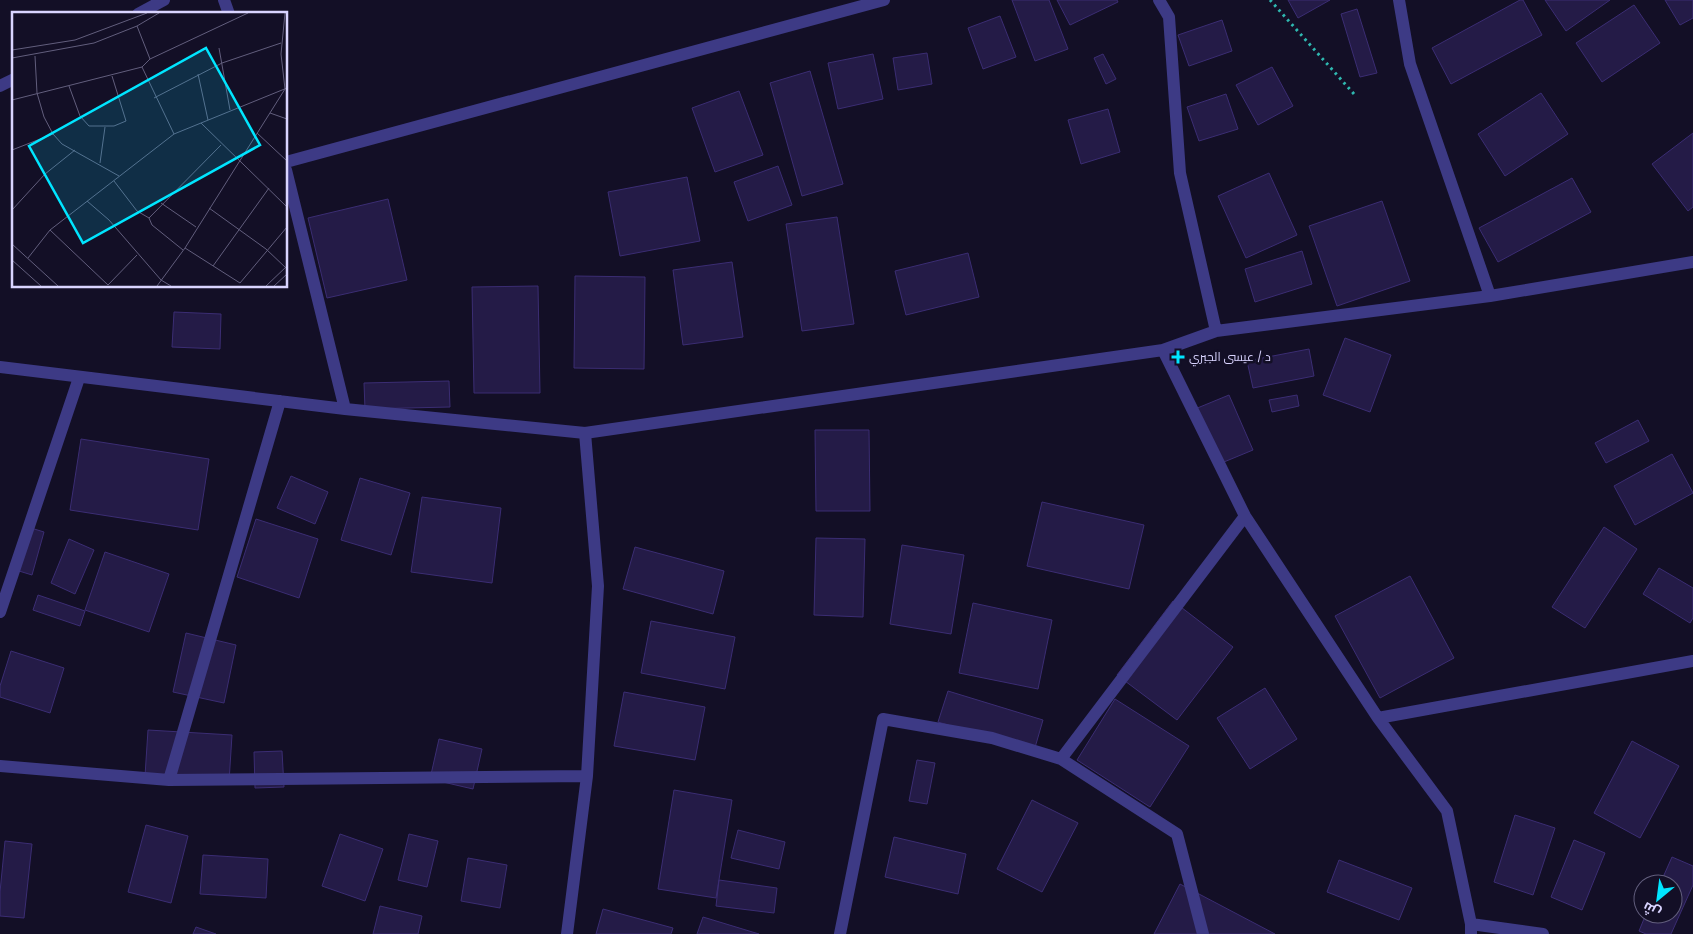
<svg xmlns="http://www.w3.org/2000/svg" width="1693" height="934" font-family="'Fira Sans Condensed',Cairo,sans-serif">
  <rect width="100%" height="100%" fill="#130f26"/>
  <!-- building -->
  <path fill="#241b47" stroke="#3b2d73" d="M1012 0H1049L1068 49 1035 61Z
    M1057 0H1117L1118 2 1070 25Z
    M1288 0H1330L1298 18Z
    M1520 0H1523L1542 35 1451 84 1432 48Z
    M1545 0H1610L1566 31Z
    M1665 0H1693V18L1680 25Z
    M1634 5 1660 43 1602 82 1576 43Z
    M1357 9 1377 73 1360 77 1341 14Z
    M1000 16 1016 57 983 69 968 28Z
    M1222 20 1232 51 1189 66 1178 35Z
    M927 53 932 84 898 90 893 58Z
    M873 54 883 99 838 109 828 63Z
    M1103 54 1116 79 1106 84 1094 58Z
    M1272 67 1293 106 1258 125 1236 85Z
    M810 71 843 184 802 196 770 83Z
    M739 91 763 155 715 172 692 108Z
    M1541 93 1568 134 1505 176 1478 134Z
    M1226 94 1238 129 1199 141 1187 107Z
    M1108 109 1120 152 1081 164 1068 120Z
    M1693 133V207L1688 211 1652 164Z
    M778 166 792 205 748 221 734 182Z
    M1269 173 1297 235 1246 258 1218 196Z
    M687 177 700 241 620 256 608 192Z
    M1572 178 1591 212 1498 262 1479 228Z
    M388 199 407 280 327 298 308 218Z
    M1382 201 1410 281 1337 306 1309 226Z
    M837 217 854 324 802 331 786 224Z
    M1302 251 1312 284 1255 302 1245 269Z
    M968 253 979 297 906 315 895 271Z
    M732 262 743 337 683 345 673 270Z
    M575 276 645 277 644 369 574 368Z
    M538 286 540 393H474L472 287Z
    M174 312 221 314 220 349 172 347Z
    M1345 338 1391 355 1370 412 1323 395Z
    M1309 349 1314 376 1253 388 1247 361Z
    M449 381 450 407 365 409 364 383Z
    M1229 395 1253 450 1219 464 1195 409Z
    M1297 395 1299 406 1272 412 1269 400Z
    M1638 420 1649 441 1606 463 1595 443Z
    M815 430H869L870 511H816Z
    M81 439 209 459 198 530 70 510Z
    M1672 454 1693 493 1635 525 1614 486Z
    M291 476 328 492 315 524 277 508Z
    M360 478 410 493 391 555 341 540Z
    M422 497 501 508 492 583 411 572Z
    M1042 502 1144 525 1129 589 1027 566Z
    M256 519 318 539 299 598 237 577Z
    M1604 527 1637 549 1585 628 1552 607Z
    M31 528 44 532 32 575 19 571Z
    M816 538 865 539 863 617 814 615Z
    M69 539 94 550 75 594 51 583Z
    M902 545 964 555 951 634 890 624Z
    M635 547 724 571 713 614 623 589Z
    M105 552 169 574 149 632 85 610Z
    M1659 568 1693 588V618L1690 623 1643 594Z
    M1410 576 1454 658 1380 698 1335 616Z
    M38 595 85 611 80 626 33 610Z
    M1173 601 1233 647 1177 720 1117 675Z
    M973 603 1052 620 1038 689 959 673Z
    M651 621 735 637 725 689 641 673Z
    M186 633 236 645 224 703 173 692Z
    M11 651 64 668 50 713 0 697V686Z
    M1265 688 1297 739 1250 769 1217 718Z
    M948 691 1043 720 1034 751 938 722Z
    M624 692 705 707 695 760 614 746Z
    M1115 699 1189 746 1150 807 1077 760Z
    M148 730 232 735 229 782 145 776Z
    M439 739 482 749 473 789 430 779Z
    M1632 741 1679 766 1640 838 1594 813Z
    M282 751 284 787 255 788 254 752Z
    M917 760 935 763 927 804 909 801Z
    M674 790 732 800 716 898 658 889Z
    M1032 800 1078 823 1042 892 997 869Z
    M1515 815 1555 828 1533 895 1494 882Z
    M146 825 188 836 171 903 128 892Z
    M738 830 785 842 779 869 731 858Z
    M340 834 383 849 365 901 322 886Z
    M409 834 438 841 427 887 398 880Z
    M894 837 966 854 958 894 885 877Z
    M1574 840 1605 853 1582 910 1551 897Z
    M5 841 32 844 24 918 0 916V892Z
    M203 855 268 859 266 898 200 894Z
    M1672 857 1693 866V885L1671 934H1646L1639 931 1646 914H1673V884H1660Z
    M468 858 507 865 500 908 461 901Z
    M1339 860 1412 888 1399 920 1327 892Z
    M719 880 777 888 774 913 716 906Z
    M1180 884 1275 934H1154Z
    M380 906 422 916 418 934H373Z
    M603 909 673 928 671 934H596Z
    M703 917 759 934H697Z
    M196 927 216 934H193Z"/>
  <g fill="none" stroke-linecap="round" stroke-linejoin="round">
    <!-- path -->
    <path stroke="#2fb8b0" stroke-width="3" stroke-dasharray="2.5 4" stroke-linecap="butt" d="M1270 0 1354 94"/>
    <!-- street -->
    <path stroke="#3d3a85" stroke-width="12" d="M224 0 229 14
      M1159 0 1169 17 1180 173 1216 331
      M1399 0 1410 64 1490 296
      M138 14 164 0
      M0 86 14 79
      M286 162 884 0
      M286 170 345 409
      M1163 350 1245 516 1378 718 1447 811 1471 924V934
      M0 367 345 409 585 433 1163 350 1216 331 1490 296 1693 262
      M0 612 79 378
      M1378 718 1693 661
      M1061 759 1245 516
      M0 766 169 780 587 776
      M169 780 280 401
      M1471 924 1543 934
      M567 934 587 776 598 586 585 433
      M840 934 883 719 992 738 1061 759 1177 834 1203 934"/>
  </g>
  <!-- markers -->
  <path fill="#00e5ff" stroke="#130f26" stroke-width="2" d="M1175.5 349.5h5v5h5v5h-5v5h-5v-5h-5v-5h5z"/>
  <g text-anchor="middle" stroke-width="5" stroke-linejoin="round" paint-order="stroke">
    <!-- poi labels -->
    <g font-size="12" fill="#d9d4ff" stroke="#130f26" text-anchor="start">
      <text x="1189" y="361">د / عيسى الجبري</text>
    </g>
  </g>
  <!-- overview -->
  <g transform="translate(12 12)">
    <rect width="275" height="275" fill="#130f26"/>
    <path fill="none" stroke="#625e7d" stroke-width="1" d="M125 14 138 47M207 36 218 98M0 38 63 28 135 1M23 44 25 81 32 105 41 122 50 132 107 164M0 46 82 31 125 14 147 1M130 55 162 122M186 62 196 108M57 74 68 104 77 114H102L114 109 100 64M142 86 210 51 269 31M0 88 130 55 138 47 236 1M258 101 275 107M189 111 275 195M245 121 275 149M0 138 41 122M88 151 93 115M102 169 125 199 137 206 140 213 171 238M75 189 97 208 149 268 159 274M149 191 184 215M197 196 254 237 274 256M0 198 33 162 63 138M137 206 209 133M38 218 96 273 125 243M0 232 46 274M173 236 228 271 275 215M16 246 38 218 162 122 275 76M0 248 29 274M201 254 257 176M145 274 173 236 273 77 269 42 273 1M254 274 275 254M262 274 275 262"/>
    <path fill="#00e5ff" fill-opacity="0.15" stroke="#00e5ff" stroke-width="2.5" d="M194 36 248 133 71 231 17 134Z"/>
    <rect width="275" height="275" fill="none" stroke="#d9d4ff" stroke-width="2.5"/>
  </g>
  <!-- north arrow -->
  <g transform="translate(1658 899) rotate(209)"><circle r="24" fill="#130f26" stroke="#625e7d"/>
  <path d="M0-4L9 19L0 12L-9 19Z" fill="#00e5ff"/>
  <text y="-8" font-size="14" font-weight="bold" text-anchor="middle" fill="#d9d4ff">ش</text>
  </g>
</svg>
